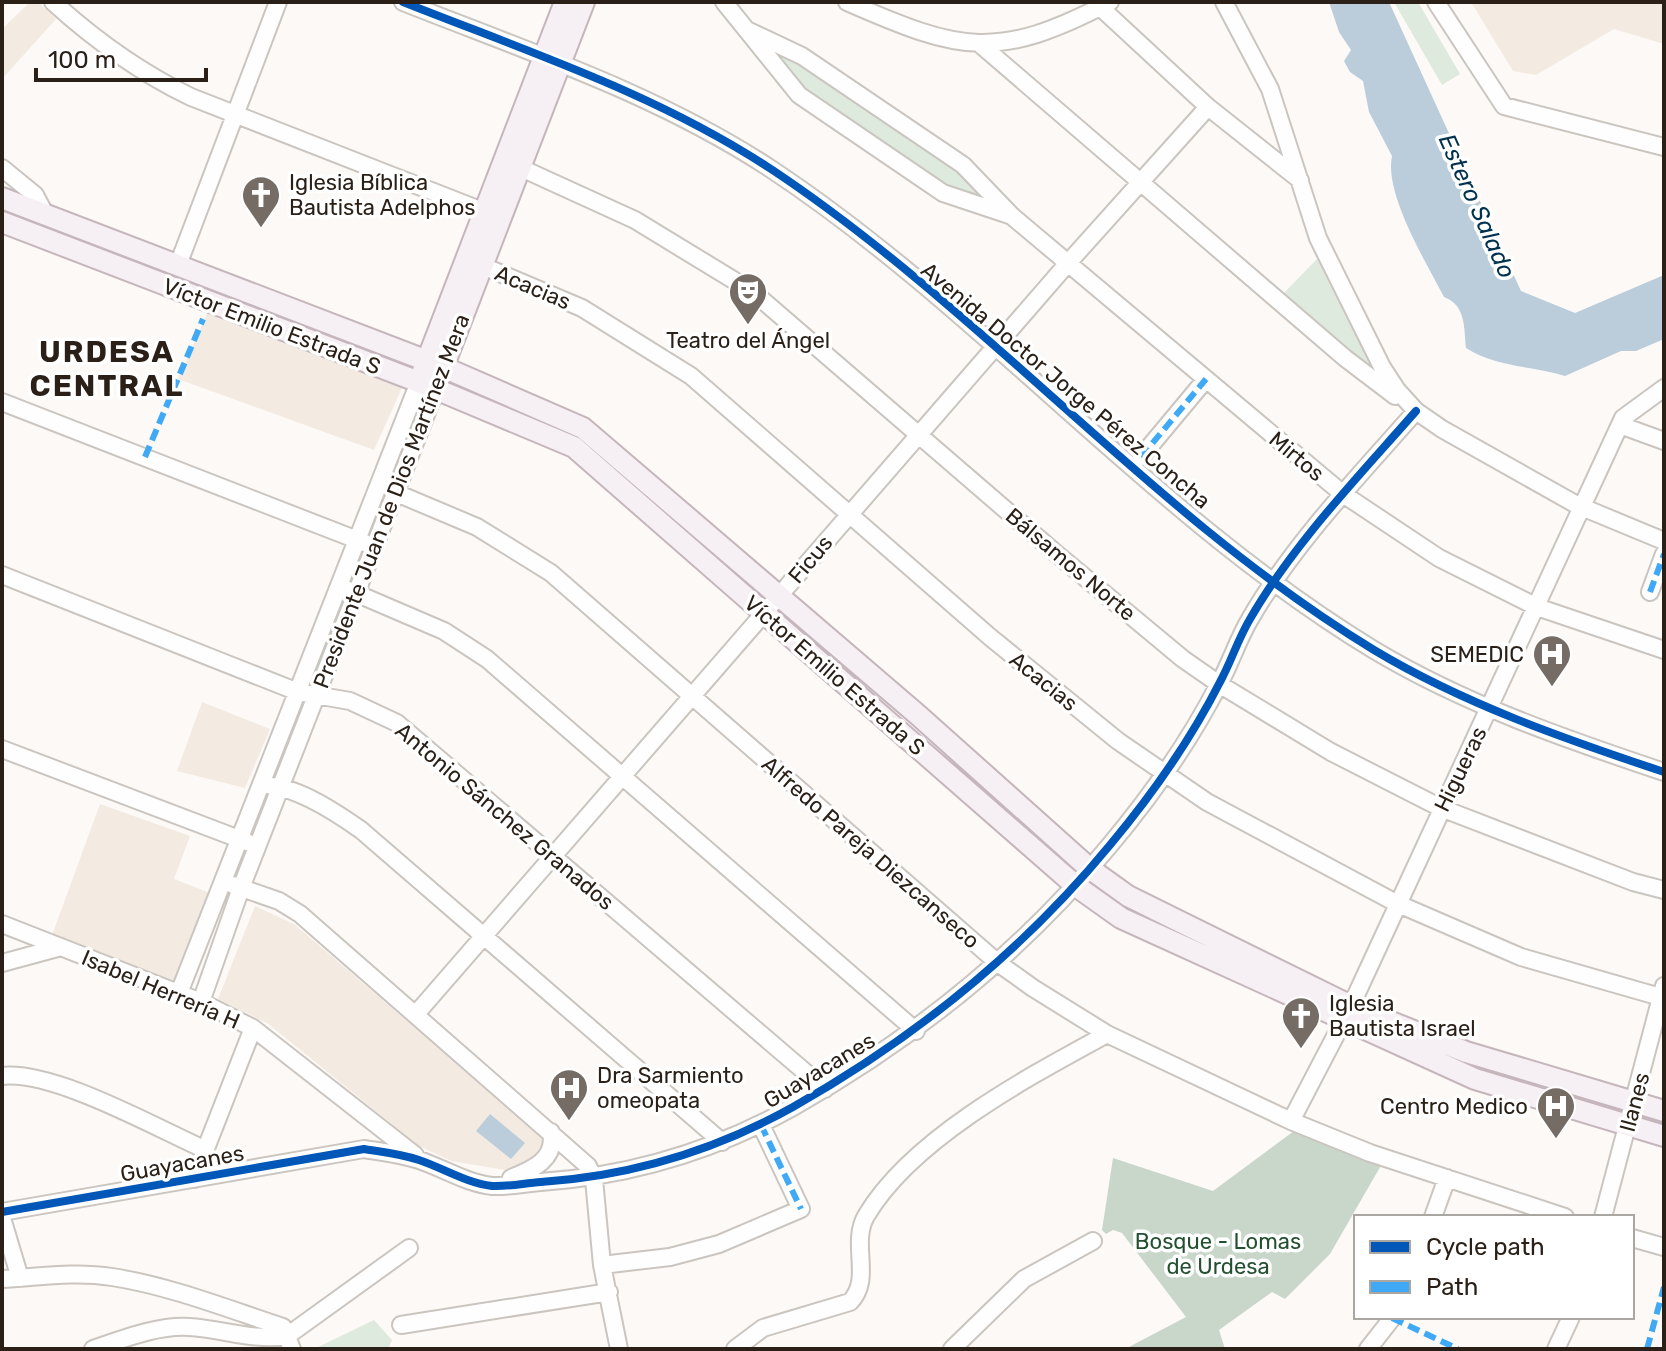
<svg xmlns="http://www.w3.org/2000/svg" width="1666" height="1351" font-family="Rubik,sans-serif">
  <rect width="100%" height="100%" fill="#fcf9f6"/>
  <!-- built -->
  <path fill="#f3eae2" d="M30 2H38L56 19 2 79V29Z
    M1471 2H1664V44L1614 29 1536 75 1513 71Z
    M208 312 402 388 374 450 178 379Z
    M202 702 270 729 245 788 177 771Z
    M100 804 190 836 174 879 210 893 178 983 51 938Z
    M255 906 294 924 541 1136 544 1143 537 1154 523 1166 505 1170 451 1161 419 1146 267 1023 218 999Z"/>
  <!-- green -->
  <path fill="#ddeadd" d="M1394 2H1418L1460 74 1442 85Z
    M743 35 772 43 955 165 1013 217 943 192 797 99Z
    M1318 258 1390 391 1280 297Z
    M374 1320 392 1340 388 1349H314Z"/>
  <!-- forest -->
  <path fill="#c9d7ca" d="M1298 1128 1383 1162 1330 1254 1285 1299 1272 1292 1219 1330 1225 1349H1125L1186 1317 1122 1233 1113 1230 1106 1234 1102 1230 1113 1158 1213 1191Z"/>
  <!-- water -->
  <path fill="#bbcddb" d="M1329 2H1389L1521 291 1575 313 1664 275V339L1636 351H1621L1565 376C1532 366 1495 367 1466 348 1464 328 1466 305 1444 297 1426 262 1384 194 1392 156L1369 112 1363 81 1350 72 1344 61 1351 50 1339 32Z
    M490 1114 525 1143 511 1159 476 1131Z"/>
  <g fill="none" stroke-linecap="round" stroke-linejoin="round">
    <!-- minor casing -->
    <g stroke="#cbc5c0" stroke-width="20">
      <path id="minor" d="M53 2C96 41 139 72 191 97L485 212
        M403 2C529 52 657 94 771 169 985 311 1153 516 1374 650 1464 704 1565 739 1664 772
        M724 2 799 95 943 193 1012 216
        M847 2C961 52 997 61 1110 2
        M1224 2 1270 89 1318 238 1382 367 1397 390 1416 411 1442 429 1577 505 1664 541
        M1436 2 1504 106 1664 147
        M1100 7 1208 107 1300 180
        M749 31 802 56 963 165 1013 217 1343 494 1439 558 1537 607 1664 650
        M981 45 1345 358 1395 396
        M2 168 35 195 45 214
        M521 168 635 220 753 292 1058 555 1183 659 1219 684 1331 752 1441 808 1633 882 1664 890
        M178 265 278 2
        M483 266 582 308 691 376 990 637 1118 741 1207 802 1396 903 1521 957 1664 998
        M2 402 365 543
        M1620 425 1664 441
        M1141 457 1206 379
        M394 492 477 527 551 573 998 963 1033 988 1107 1034 1291 1121 1370 1153 1565 1217
        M2 575 298 692 350 701 397 723 825 1089
        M339 586 444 631 487 659 916 1031
        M1650 592 1664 554
        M2 749 247 842
        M271 786C301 789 337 813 361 830L722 1142
        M233 885 279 901 300 914 588 1166 594 1179 602 1265 619 1349
        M2 924 201 1002 253 1028 415 1155
        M2 963 61 947
        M179 993 419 382
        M201 1002 241 888 436 389
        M416 1014 1068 263 1208 107
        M2 1076C54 1070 156 1128 206 1150
        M1291 1121 1351 1006 1623 418 1664 388
        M511 1178C532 1170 557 1159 551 1132
        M194 1179 253 1028
        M2 1212 364 1149C383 1152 401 1154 419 1160 443 1168 466 1183 492 1186 507 1187 525 1183 541 1182 631 1176 714 1151 793 1107 915 1038 1021 953 1110 845 1151 796 1191 739 1220 682 1231 662 1238 639 1250 619 1294 543 1359 476 1416 411
        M1433 1217 1447 1178
        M1603 1217 1664 986
        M2 1218 20 1278
        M1632 1238 1664 1247
        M602 1265 670 1257 719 1244 801 1209 761 1125
        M2 1279C39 1277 75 1271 112 1277 170 1286 228 1309 283 1327L292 1349
        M401 1325 609 1292
        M93 1349C123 1339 158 1325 189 1327 223 1329 253 1341 287 1336L409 1248
        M735 1349 763 1328 850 1302C873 1279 850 1244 866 1216 912 1138 1030 1076 1107 1034
        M952 1349 1024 1279 1093 1241
        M1368 1349 1393 1317
        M1556 1349 1571 1317"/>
    </g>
    <!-- major casing -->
    <g stroke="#c5b6bc" stroke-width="24">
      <path id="major" d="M2 198 443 367 583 428 918 715 1089 868 1128 896 1351 1006 1466 1052 1664 1111
        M2 222 419 382 574 447 1076 886 1121 918 1475 1079 1664 1136
        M423 371 565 2
        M439 378 584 2"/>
    </g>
    <!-- minor -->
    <use href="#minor" stroke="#fffefe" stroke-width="16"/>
    <!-- major -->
    <use href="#major" stroke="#f6eff3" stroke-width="20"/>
    <!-- quiet -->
    <path stroke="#3fa9f5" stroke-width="6" stroke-dasharray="12 6" stroke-linecap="butt" d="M145 457 203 319
      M1141 457 1206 379
      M1650 592 1664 554
      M761 1125 801 1209
      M1392 1318 1458 1349
      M1647 1349 1664 1287"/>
    <!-- cycleway casing -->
    <g stroke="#fff" stroke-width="13">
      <path id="cycleway" d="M403 2C529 52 657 94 771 169 985 311 1153 516 1374 650 1464 704 1565 739 1664 772
        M2 1212 364 1149C383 1152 401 1154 419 1160 443 1168 466 1183 492 1186 507 1187 525 1183 541 1182 631 1176 714 1151 793 1107 915 1038 1021 953 1110 845 1151 796 1191 739 1220 682 1231 662 1238 639 1250 619 1294 543 1359 476 1416 411"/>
    </g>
    <!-- cycleway -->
    <use href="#cycleway" stroke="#0057b8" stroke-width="8"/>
  </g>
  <!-- icons -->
  <defs>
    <g id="church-pin" transform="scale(2)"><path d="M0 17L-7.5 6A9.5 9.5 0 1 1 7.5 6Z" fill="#746c65" stroke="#fff"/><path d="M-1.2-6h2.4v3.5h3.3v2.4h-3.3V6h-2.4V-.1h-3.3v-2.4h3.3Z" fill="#fff"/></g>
    <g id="theatre-pin" transform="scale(2)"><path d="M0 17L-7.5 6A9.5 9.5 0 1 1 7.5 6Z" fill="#746c65" stroke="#fff"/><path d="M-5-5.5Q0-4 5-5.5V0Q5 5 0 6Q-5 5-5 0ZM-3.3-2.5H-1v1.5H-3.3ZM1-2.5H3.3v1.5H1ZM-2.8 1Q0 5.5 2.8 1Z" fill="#fff"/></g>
    <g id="hospital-pin" transform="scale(2)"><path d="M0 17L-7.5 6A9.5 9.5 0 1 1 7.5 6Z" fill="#746c65" stroke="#fff"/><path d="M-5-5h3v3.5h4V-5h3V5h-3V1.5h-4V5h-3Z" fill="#fff"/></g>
  </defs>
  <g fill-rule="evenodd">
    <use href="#church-pin" x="261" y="195"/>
    <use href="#theatre-pin" x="748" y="292"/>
    <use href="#hospital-pin" x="1552" y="654"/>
    <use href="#church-pin" x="1301" y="1016"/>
    <use href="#hospital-pin" x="569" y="1088"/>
    <use href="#hospital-pin" x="1556" y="1106"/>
  </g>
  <g text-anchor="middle" stroke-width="7" stroke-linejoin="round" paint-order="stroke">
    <!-- poi labels -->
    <g font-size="22" fill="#2a2017" stroke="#fff" text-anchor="start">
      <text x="289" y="190">Iglesia Bíblica<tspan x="289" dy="25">Bautista Adelphos</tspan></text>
      <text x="748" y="348" text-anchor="middle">Teatro del Ángel</text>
      <text x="1524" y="662" text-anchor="end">SEMEDIC</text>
      <text x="1329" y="1011">Iglesia<tspan x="1329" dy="25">Bautista Israel</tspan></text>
      <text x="597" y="1083">Dra Sarmiento<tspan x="597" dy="25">omeopata</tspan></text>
      <text x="1528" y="1114" text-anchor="end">Centro Medico</text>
    </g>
    <!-- street labels -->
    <g font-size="22" fill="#2a2017" stroke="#fff">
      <text transform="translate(533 287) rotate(23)" y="8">Acacias</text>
      <text transform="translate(272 326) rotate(21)" y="8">Víctor Emilio Estrada S</text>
      <text transform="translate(1066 385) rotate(40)" y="8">Avenida Doctor Jorge Pérez Concha</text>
      <text transform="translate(1297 456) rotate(40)" y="8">Mirtos</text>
      <text transform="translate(391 501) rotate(-69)" y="8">Presidente Juan de Dios Martínez Mera</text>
      <text transform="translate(810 559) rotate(-50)" y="8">Ficus</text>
      <text transform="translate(1071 564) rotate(40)" y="8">Bálsamos Norte</text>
      <text transform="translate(835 675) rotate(41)" y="8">Víctor Emilio Estrada S</text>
      <text transform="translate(1044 681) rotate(39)" y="8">Acacias</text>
      <text transform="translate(1460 769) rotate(-64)" y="8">Higueras</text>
      <text transform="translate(505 816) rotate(40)" y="8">Antonio Sánchez Granados</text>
      <text transform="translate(871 852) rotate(41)" y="8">Alfredo Pareja Diezcanseco</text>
      <text transform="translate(161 989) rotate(23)" y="8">Isabel Herrería H</text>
      <text transform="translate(819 1070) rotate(-31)" y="8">Guayacanes</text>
      <text transform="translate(1634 1102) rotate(-75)" y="8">Ilanes</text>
      <text transform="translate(182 1163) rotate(-10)" y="8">Guayacanes</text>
    </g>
    <!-- park labels -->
    <g font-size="22" fill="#235031" stroke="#fff">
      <text x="1218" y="1249">Bosque - Lomas<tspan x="1218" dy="25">de Urdesa</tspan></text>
    </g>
    <!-- water labels -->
    <g font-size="24" font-style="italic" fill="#00324f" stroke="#fff">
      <text transform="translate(1477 206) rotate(66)" y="8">Estero Salado</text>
    </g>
    <!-- district labels -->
    <g font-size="30" font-weight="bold" letter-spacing="2" fill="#2a2017" stroke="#fff">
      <text x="107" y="362">URDESA<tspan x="107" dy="34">CENTRAL</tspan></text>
    </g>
  </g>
  <!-- border -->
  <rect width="1666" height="1351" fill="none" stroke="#2a2017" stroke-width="8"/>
  <!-- legend -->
  <rect x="1354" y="1215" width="280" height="104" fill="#ffffff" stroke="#aaa6a2" stroke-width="2"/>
  <rect x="1370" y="1241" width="40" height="12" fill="#0057b8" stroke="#aaa6a2" stroke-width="2"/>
  <text x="1426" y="1255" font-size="24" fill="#2a2017">Cycle path</text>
  <rect x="1370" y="1281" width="40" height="12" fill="#3fa9f5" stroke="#aaa6a2" stroke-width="2"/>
  <text x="1426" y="1295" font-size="24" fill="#2a2017">Path</text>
  <!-- scale -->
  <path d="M36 68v12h170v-12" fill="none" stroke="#2a2017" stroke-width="4"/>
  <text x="48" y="68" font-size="24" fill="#2a2017" stroke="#ffffff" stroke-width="6" paint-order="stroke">100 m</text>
</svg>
